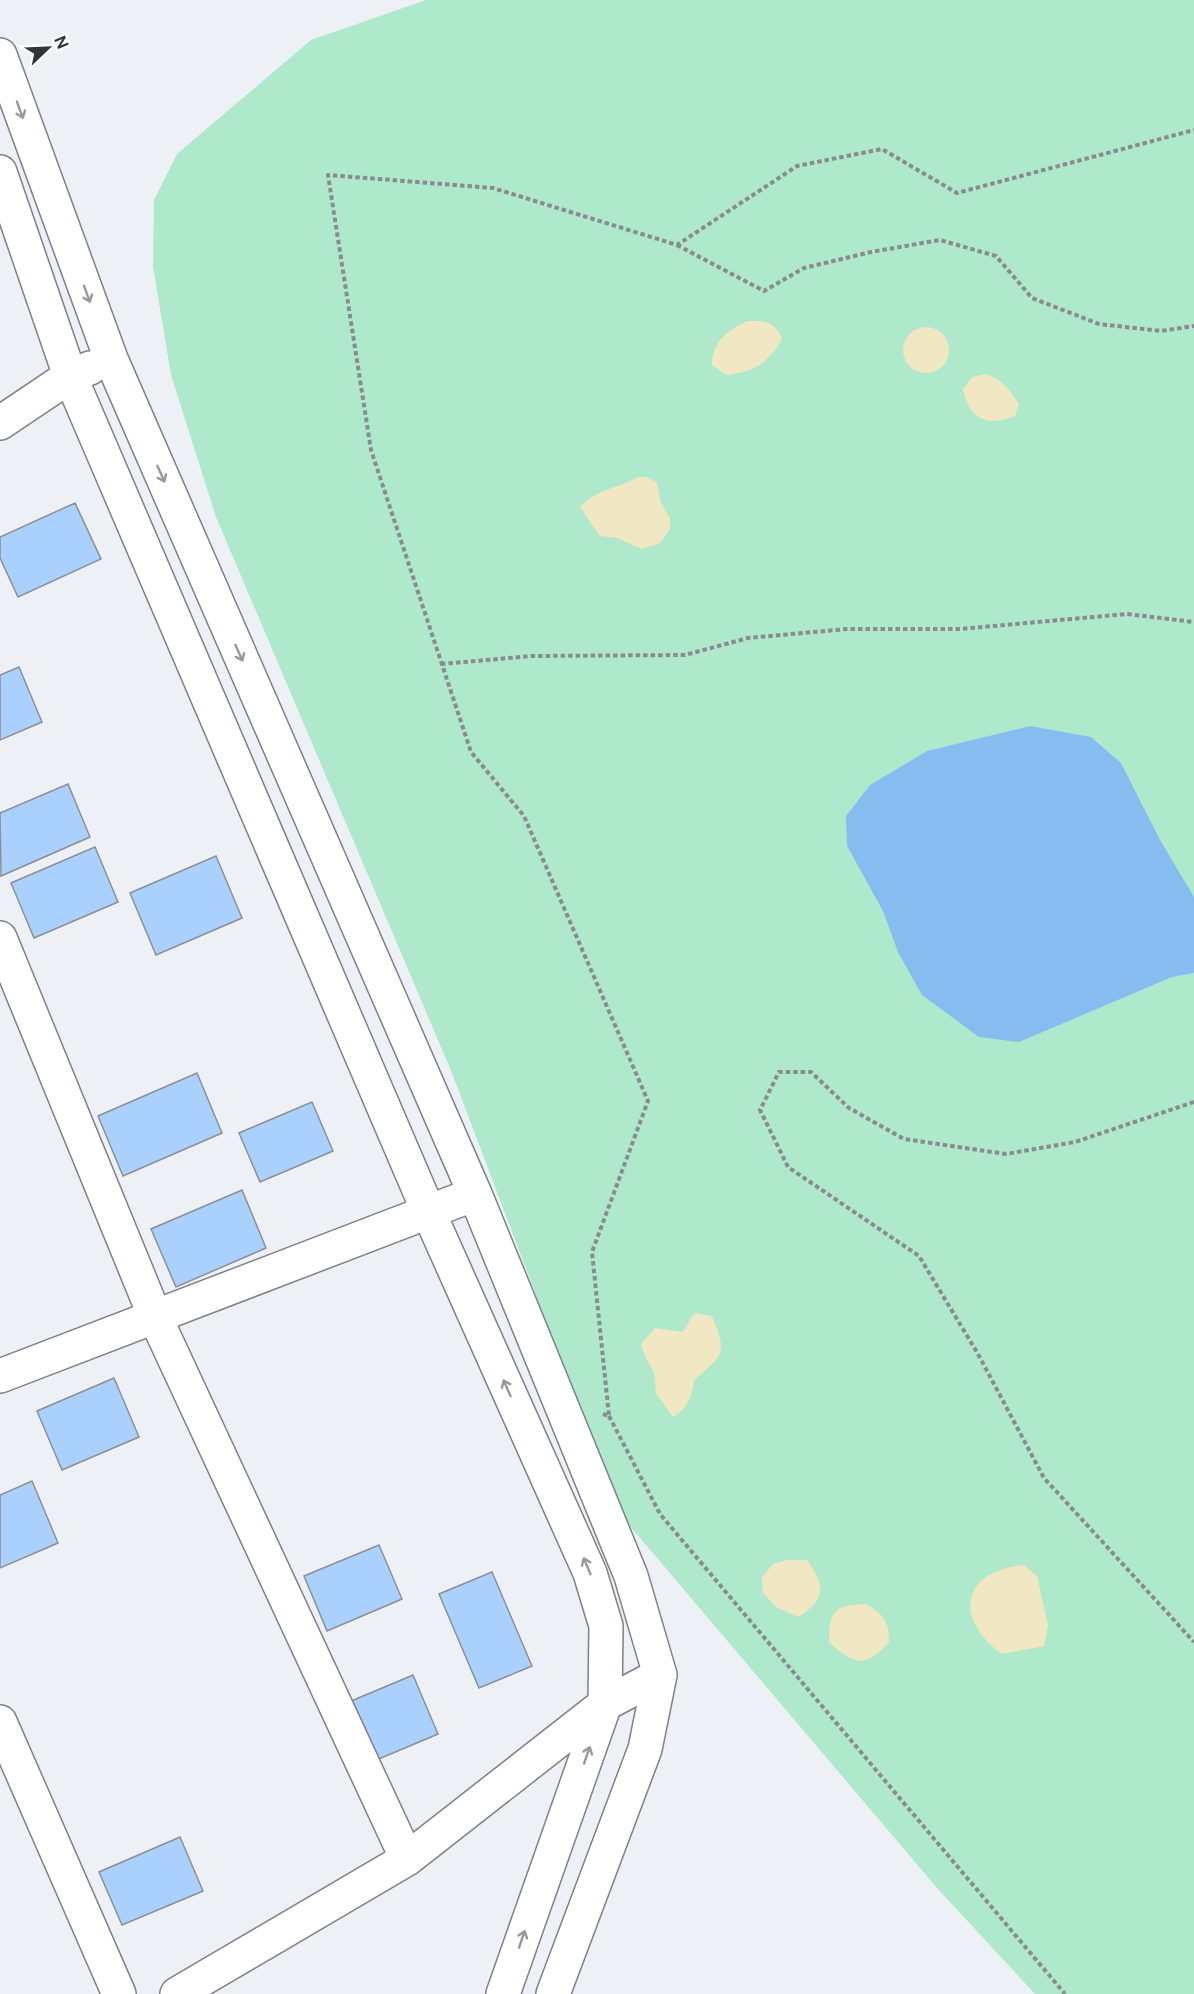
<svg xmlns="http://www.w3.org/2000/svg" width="1194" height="1994" font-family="'Public Sans',sans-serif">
  <rect width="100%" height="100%" fill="#edf1f6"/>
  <!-- green -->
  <path fill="#aee9cc" d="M426 0H1194V1994H1035L937 1888 618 1512 452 1073 216 517 171 375 153 267 154 200 177 154 311 40Z"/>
  <!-- sand -->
  <path fill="#f1e7c2" d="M747 321C765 321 773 320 782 338 771 362 751 373 726 375L712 365C712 341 727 331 747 321Z
    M903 350a23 23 0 1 1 46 0a23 23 0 1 1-46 0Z
    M986 374C1003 380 1009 389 1019 404L1015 416C988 427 969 420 963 389L972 377Z
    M638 477H647L657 483 661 503 670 518V529L660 543 642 549 617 538 600 536 580 507C595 490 618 488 638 477Z
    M694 1313 712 1316C728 1354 723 1355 694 1380 692 1397 688 1408 673 1417L656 1393 654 1372 645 1357 641 1344 655 1328 683 1332Z
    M787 1560H807C826 1586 826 1600 798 1617L776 1607 763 1593 762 1577 773 1564Z
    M1024 1565 1037 1576 1048 1625 1044 1646 1002 1654C953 1619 961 1571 1024 1565Z
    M866 1604C884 1615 889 1621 889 1642 865 1669 854 1665 829 1642 829 1611 835 1605 866 1604Z"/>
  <!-- water -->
  <path fill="#87bcf0" d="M1030 726 1091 737 1121 763 1160 840 1194 897V973L1172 977 1019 1042 979 1037 922 995 898 952 883 911 847 846 846 816 870 785 927 751Z"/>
  <!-- building -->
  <path fill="#aad1fd" stroke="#8b8f93" stroke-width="1.5" d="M75 503 101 559 18 597 0 558V537Z
    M19 667 42 722 0 740V675Z
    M68 784 90 837 1 876 0 813Z
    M95 847 118 902 34 938 11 883Z
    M216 856 242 918 156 955 130 893Z
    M197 1073 222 1133 123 1176 98 1116Z
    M312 1102 333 1151 260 1182 239 1133Z
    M242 1190 266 1248 176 1287 151 1229Z
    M114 1378 139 1437 62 1470 37 1411Z
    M32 1481 58 1543 0 1568V1495Z
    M379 1545 402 1599 327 1631 304 1576Z
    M492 1572 532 1666 479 1688 439 1594Z
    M413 1675 438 1734 374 1761 349 1702Z
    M180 1837 203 1891 122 1925 99 1872Z"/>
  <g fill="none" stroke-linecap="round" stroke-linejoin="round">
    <!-- minor casing -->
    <g stroke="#7d8185" stroke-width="36">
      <path id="minor" d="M0 55 111 359 475 1194 631 1576 660 1675 645 1749 553 1994
        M0 172 70 376 429 1213 590 1573 606 1626 605 1704 503 1994
        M0 423 70 376 90 368
        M0 938 156 1319 407 1859
        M0 1376 475 1194
        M0 1722 119 1994
        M177 1994 407 1859 605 1704 660 1675"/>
    </g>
    <!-- path -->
    <path stroke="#898b8e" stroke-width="4" stroke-dasharray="4.5 3" stroke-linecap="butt" d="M677 245 764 291 804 268 871 252 940 240 996 256 1032 298 1099 324 1161 331 1194 326
      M441 664 532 656 685 655 748 638 847 629H960L1127 614 1194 622
      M1194 1102 1075 1142 1006 1154 904 1139 849 1108 811 1072H779L760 1110 788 1167 919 1256 978 1354 1044 1478 1194 1642
      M603 1414 609 1416 592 1252 648 1101 524 816 471 752 371 450 328 175 493 188 677 245 797 166 882 149 957 193 1194 130
      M609 1416 660 1514 1065 1994"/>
    <!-- minor -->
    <use href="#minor" stroke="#fff" stroke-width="33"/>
  </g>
  <!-- one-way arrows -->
  <defs><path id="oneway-shaft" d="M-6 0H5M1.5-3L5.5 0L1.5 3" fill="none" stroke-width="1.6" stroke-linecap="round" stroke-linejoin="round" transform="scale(1.5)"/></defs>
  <g stroke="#98999a">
    <use href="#oneway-shaft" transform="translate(20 110) rotate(70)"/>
    <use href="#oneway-shaft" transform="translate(87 294) rotate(70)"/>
    <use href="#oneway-shaft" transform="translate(161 474) rotate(66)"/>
    <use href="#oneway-shaft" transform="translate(239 653) rotate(66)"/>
    <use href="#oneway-shaft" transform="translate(507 1388) rotate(-114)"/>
    <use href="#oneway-shaft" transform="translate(587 1566) rotate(-113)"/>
    <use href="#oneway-shaft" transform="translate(587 1755) rotate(-71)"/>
    <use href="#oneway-shaft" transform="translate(522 1939) rotate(-71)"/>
  </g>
  <!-- north arrow -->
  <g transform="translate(48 48) rotate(67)" stroke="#fdfeff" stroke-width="4.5" paint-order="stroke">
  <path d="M0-4.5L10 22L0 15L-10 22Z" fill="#323335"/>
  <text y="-9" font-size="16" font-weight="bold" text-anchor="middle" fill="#323335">N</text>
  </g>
</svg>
